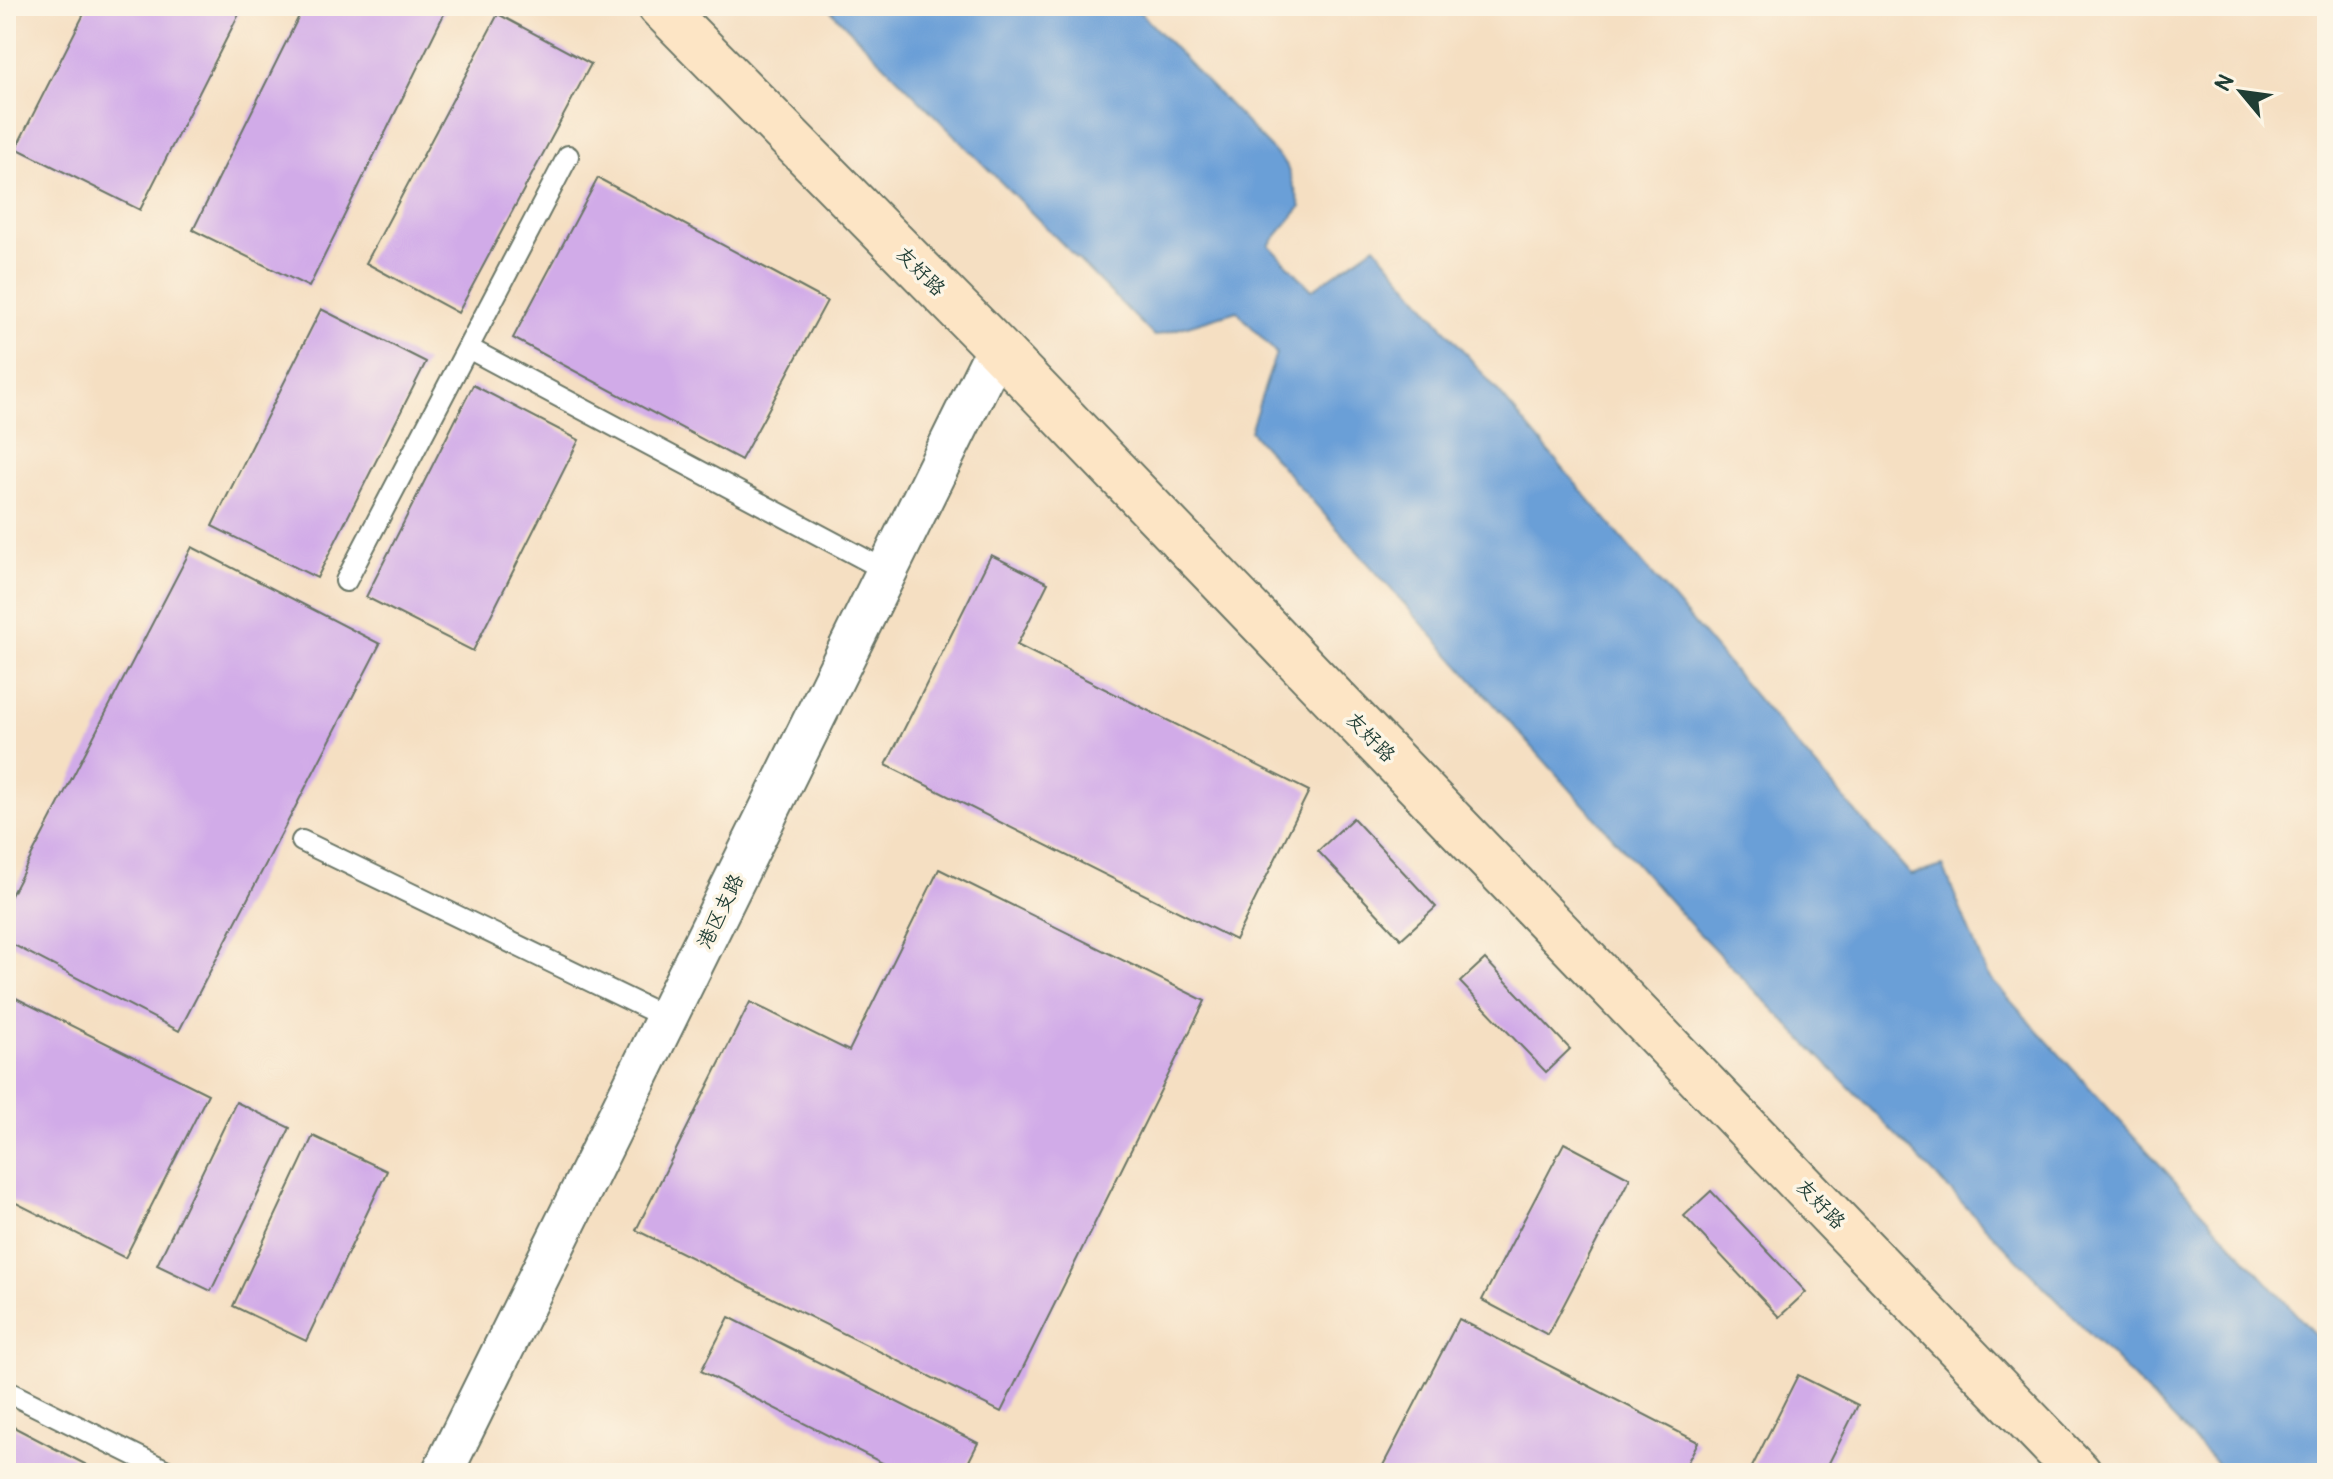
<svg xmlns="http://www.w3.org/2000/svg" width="2333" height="1479" font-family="Pangolin,'LXGW WenKai TC',sans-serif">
  <rect width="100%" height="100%" fill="#fcf5e5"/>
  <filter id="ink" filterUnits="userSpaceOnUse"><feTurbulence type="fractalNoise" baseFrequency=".0125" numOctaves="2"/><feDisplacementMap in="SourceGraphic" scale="16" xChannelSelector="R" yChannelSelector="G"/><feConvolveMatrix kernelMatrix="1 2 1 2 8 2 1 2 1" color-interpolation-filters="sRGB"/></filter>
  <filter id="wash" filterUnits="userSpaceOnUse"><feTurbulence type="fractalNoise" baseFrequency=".006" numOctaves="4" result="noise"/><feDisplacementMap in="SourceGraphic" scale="32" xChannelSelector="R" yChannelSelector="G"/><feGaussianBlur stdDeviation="1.8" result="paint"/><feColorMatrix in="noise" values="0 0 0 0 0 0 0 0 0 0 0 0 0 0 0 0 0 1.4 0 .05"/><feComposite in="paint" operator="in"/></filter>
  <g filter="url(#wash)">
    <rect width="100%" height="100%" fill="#f5dfc2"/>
    <!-- water -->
    <path fill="#6a9fd7" stroke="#446e86" stroke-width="2" d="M826 6H1134L1286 164 1301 207 1269 245 1312 290 1375 246 1782 728 1911 875 1943 866 1987 975 2327 1348V1473H2226L1693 927 1250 431 1276 353 1237 311 1154 336Z"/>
    <g id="blocks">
      <!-- building -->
      <path fill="#d1abe8" d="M88 6H243L140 210 16 148Z
        M304 6H448L309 287 193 230Z
        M498 14 591 64 458 313 366 263Z
        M598 178 827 301 741 460 513 338Z
        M321 309 426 362 317 578 212 526Z
        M473 385 579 440 473 651 366 597Z
        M192 547 380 644 179 1031 6 941V905Z
        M991 555 1048 583 1017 645 1309 791 1235 940 886 765Z
        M1353 818 1436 907 1401 939 1318 851Z
        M939 869 1205 1001 1001 1412 636 1230 750 1002 849 1051Z
        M1485 959 1570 1049 1546 1072 1460 982Z
        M6 993 208 1094 125 1258 6 1198Z
        M236 1102 290 1128 211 1291 157 1265Z
        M313 1136 387 1171 306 1341 233 1306Z
        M1564 1143 1630 1178 1548 1335 1482 1300Z
        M1711 1191 1806 1292 1779 1317 1684 1216Z
        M729 1317 978 1443 963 1473H902L701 1371Z
        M1459 1319 1698 1442 1682 1473H1379Z
        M1798 1375 1858 1405 1824 1473H1749Z
        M6 1423 102 1473H6Z"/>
    </g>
  </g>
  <g filter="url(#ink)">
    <use href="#blocks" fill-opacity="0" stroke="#6a7666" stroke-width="2"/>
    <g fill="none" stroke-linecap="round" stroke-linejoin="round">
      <!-- lane casing -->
      <g stroke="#6a7666" stroke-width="24">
        <path id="lane" d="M468 348 887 571
          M346 581 568 156
          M302 841 667 1018
          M6 1391 171 1473"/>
      </g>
      <!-- street casing -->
      <g stroke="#6a7666" stroke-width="44">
        <path id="street" d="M442 1473 997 348"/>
      </g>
      <!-- secondary casing -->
      <g stroke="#6a7666" stroke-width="48">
        <path id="secondary" d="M660 6 997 348 2079 1473"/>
      </g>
      <!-- lane -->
      <use href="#lane" stroke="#fff" stroke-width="20"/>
      <!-- street -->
      <use href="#street" stroke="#fff" stroke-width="40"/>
      <!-- secondary -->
      <use href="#secondary" stroke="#fde5c5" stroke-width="44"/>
    </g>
  </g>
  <g text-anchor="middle" stroke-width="7" stroke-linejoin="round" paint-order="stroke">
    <!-- street labels -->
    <g font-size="20" fill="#1f3d34" stroke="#fcf5e5">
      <text transform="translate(921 271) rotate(45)" y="7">友好路</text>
      <text transform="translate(1371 737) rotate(46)" y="7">友好路</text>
      <text transform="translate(720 911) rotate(-64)" y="7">港区支路</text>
      <text transform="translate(1821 1204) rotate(46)" y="7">友好路</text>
    </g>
  </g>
  <!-- margin -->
  <rect width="2333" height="1479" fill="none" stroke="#fcf5e5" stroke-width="32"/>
  <!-- north arrow -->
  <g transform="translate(2241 92) rotate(299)" stroke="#fcf5e5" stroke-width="6" paint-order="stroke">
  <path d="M0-6L14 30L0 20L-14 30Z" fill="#1f3d34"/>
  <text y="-12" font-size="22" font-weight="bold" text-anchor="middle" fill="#1f3d34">N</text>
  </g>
</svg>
